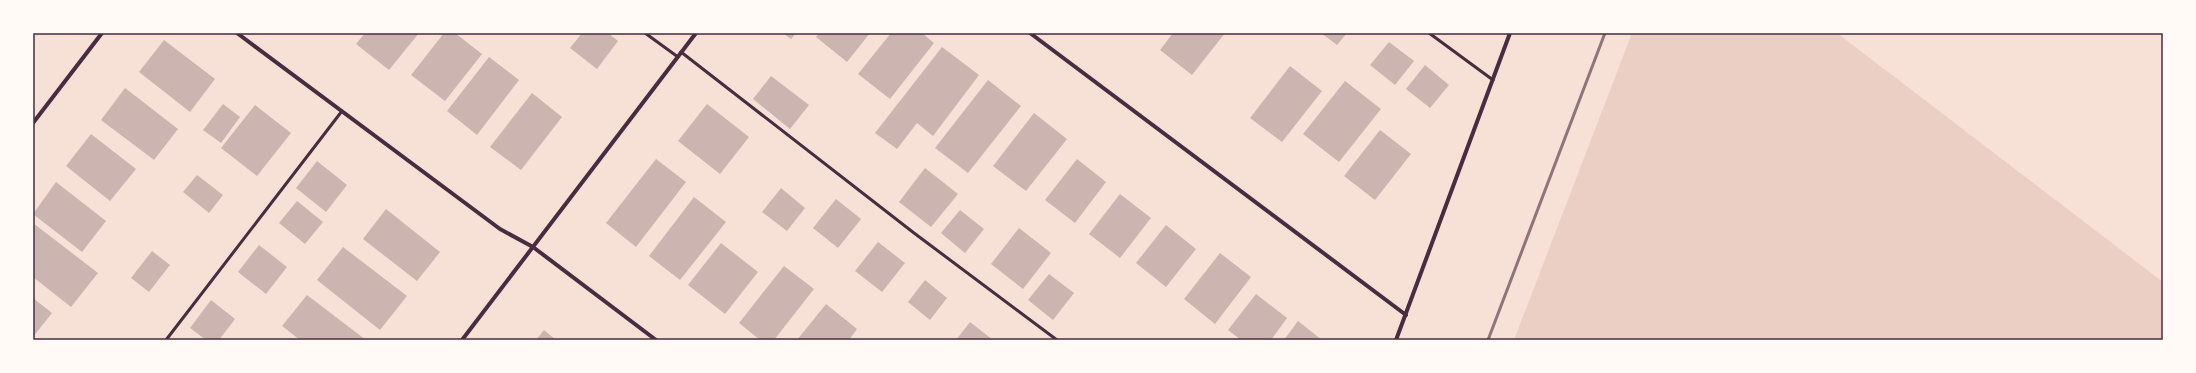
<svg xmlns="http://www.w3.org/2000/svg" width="2196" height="373" font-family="Inter,sans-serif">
  <rect width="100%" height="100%" fill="#f7e1d7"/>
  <!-- green -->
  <path fill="#ebcfc5" d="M1632 33H1837L2163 282V340H1514Z"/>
  <!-- building -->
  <path fill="#ccb4b1" d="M365 33H419L389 70 356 44Z
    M444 33H455L482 54 445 101 411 75Z
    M582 33H608L618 41 597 69 570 48Z
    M783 33H796L791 39Z
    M819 33H870L847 62 816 37Z
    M891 33H922L934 43 890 99 858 74Z
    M1173 33H1225L1192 75 1160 50Z
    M1321 33H1347L1337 45Z
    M164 40 215 79 190 112 139 72Z
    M1389 42 1414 61 1395 85 1370 65Z
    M942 47 979 75 933 136 917 123 897 149 875 133Z
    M489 57 519 80 477 135 447 111Z
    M1425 65 1449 85 1430 108 1406 89Z
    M1290 66 1322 91 1282 142 1250 118Z
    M771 76 809 105 790 129 753 99Z
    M988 80 1021 106 968 173 935 148Z
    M1345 81 1381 109 1339 162 1303 134Z
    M125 88 178 129 154 160 101 120Z
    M532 93 562 117 521 170 490 147Z
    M223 104 240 117 221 143 203 130Z
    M707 104 749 137 720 174 678 141Z
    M255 105 291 133 257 176 221 148Z
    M1034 113 1067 139 1026 191 993 166Z
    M1380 130 1411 154 1375 200 1344 176Z
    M91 134 136 169 110 201 66 166Z
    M656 159 686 182 636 247 606 223Z
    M1077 159 1106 182 1075 223 1045 200Z
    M317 161 347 185 326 212 296 188Z
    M925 168 958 194 931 227 899 202Z
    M197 175 223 195 209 213 183 192Z
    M56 182 106 221 82 252 33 214Z
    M781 188 805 208 787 231 762 212Z
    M1120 194 1151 218 1120 258 1089 234Z
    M694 197 726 222 680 280 649 256Z
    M836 199 861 219 838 248 813 228Z
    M297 201 323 222 305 244 279 223Z
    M386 209 440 252 417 281 363 239Z
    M960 210 984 229 965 253 941 233Z
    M33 223 98 273 71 307 33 277Z
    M1166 225 1196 249 1166 287 1136 263Z
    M1019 228 1051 253 1023 289 991 264Z
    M878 242 905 263 882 292 855 271Z
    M721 243 758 272 725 314 688 285Z
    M259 245 287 267 266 294 238 272Z
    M343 247 407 296 380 330 317 280Z
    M152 251 170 265 149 292 131 278Z
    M1220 253 1251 277 1215 324 1184 299Z
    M784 266 814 289 774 340H760L739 323Z
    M1049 274 1074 293 1053 320 1028 300Z
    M925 280 947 298 930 320 908 302Z
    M1256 294 1287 318 1271 340H1241L1228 330Z
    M307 295 366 340H300L282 326Z
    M33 298 52 313 33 337Z
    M211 300 235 319 219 340H206L190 328Z
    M826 304 857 329 849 340H797Z
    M1298 321 1322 340H1284Z
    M970 322 993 340H956Z
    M544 330 556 340H536Z"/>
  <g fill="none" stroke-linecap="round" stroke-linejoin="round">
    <!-- service -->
    <path stroke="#4a2c40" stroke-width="3" d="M645 33 678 57
      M1429 33 1493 80
      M681 52 914 233 1057 340
      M166 340 342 111"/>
    <!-- minor -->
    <path stroke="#4a2c40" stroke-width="4" d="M237 33 500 229 533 247 656 340
      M1030 33 1406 315
      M33 123 102 33
      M462 340 696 33
      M1396 340 1510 33"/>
    <!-- rail -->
    <path stroke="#8f747c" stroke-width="3" d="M1488 340 1605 33"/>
  </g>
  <!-- border -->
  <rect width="2196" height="373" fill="none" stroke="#fffaf5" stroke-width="68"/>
  <rect x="34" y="34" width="2128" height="305" fill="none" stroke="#4a2c40" stroke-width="1.5"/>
</svg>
